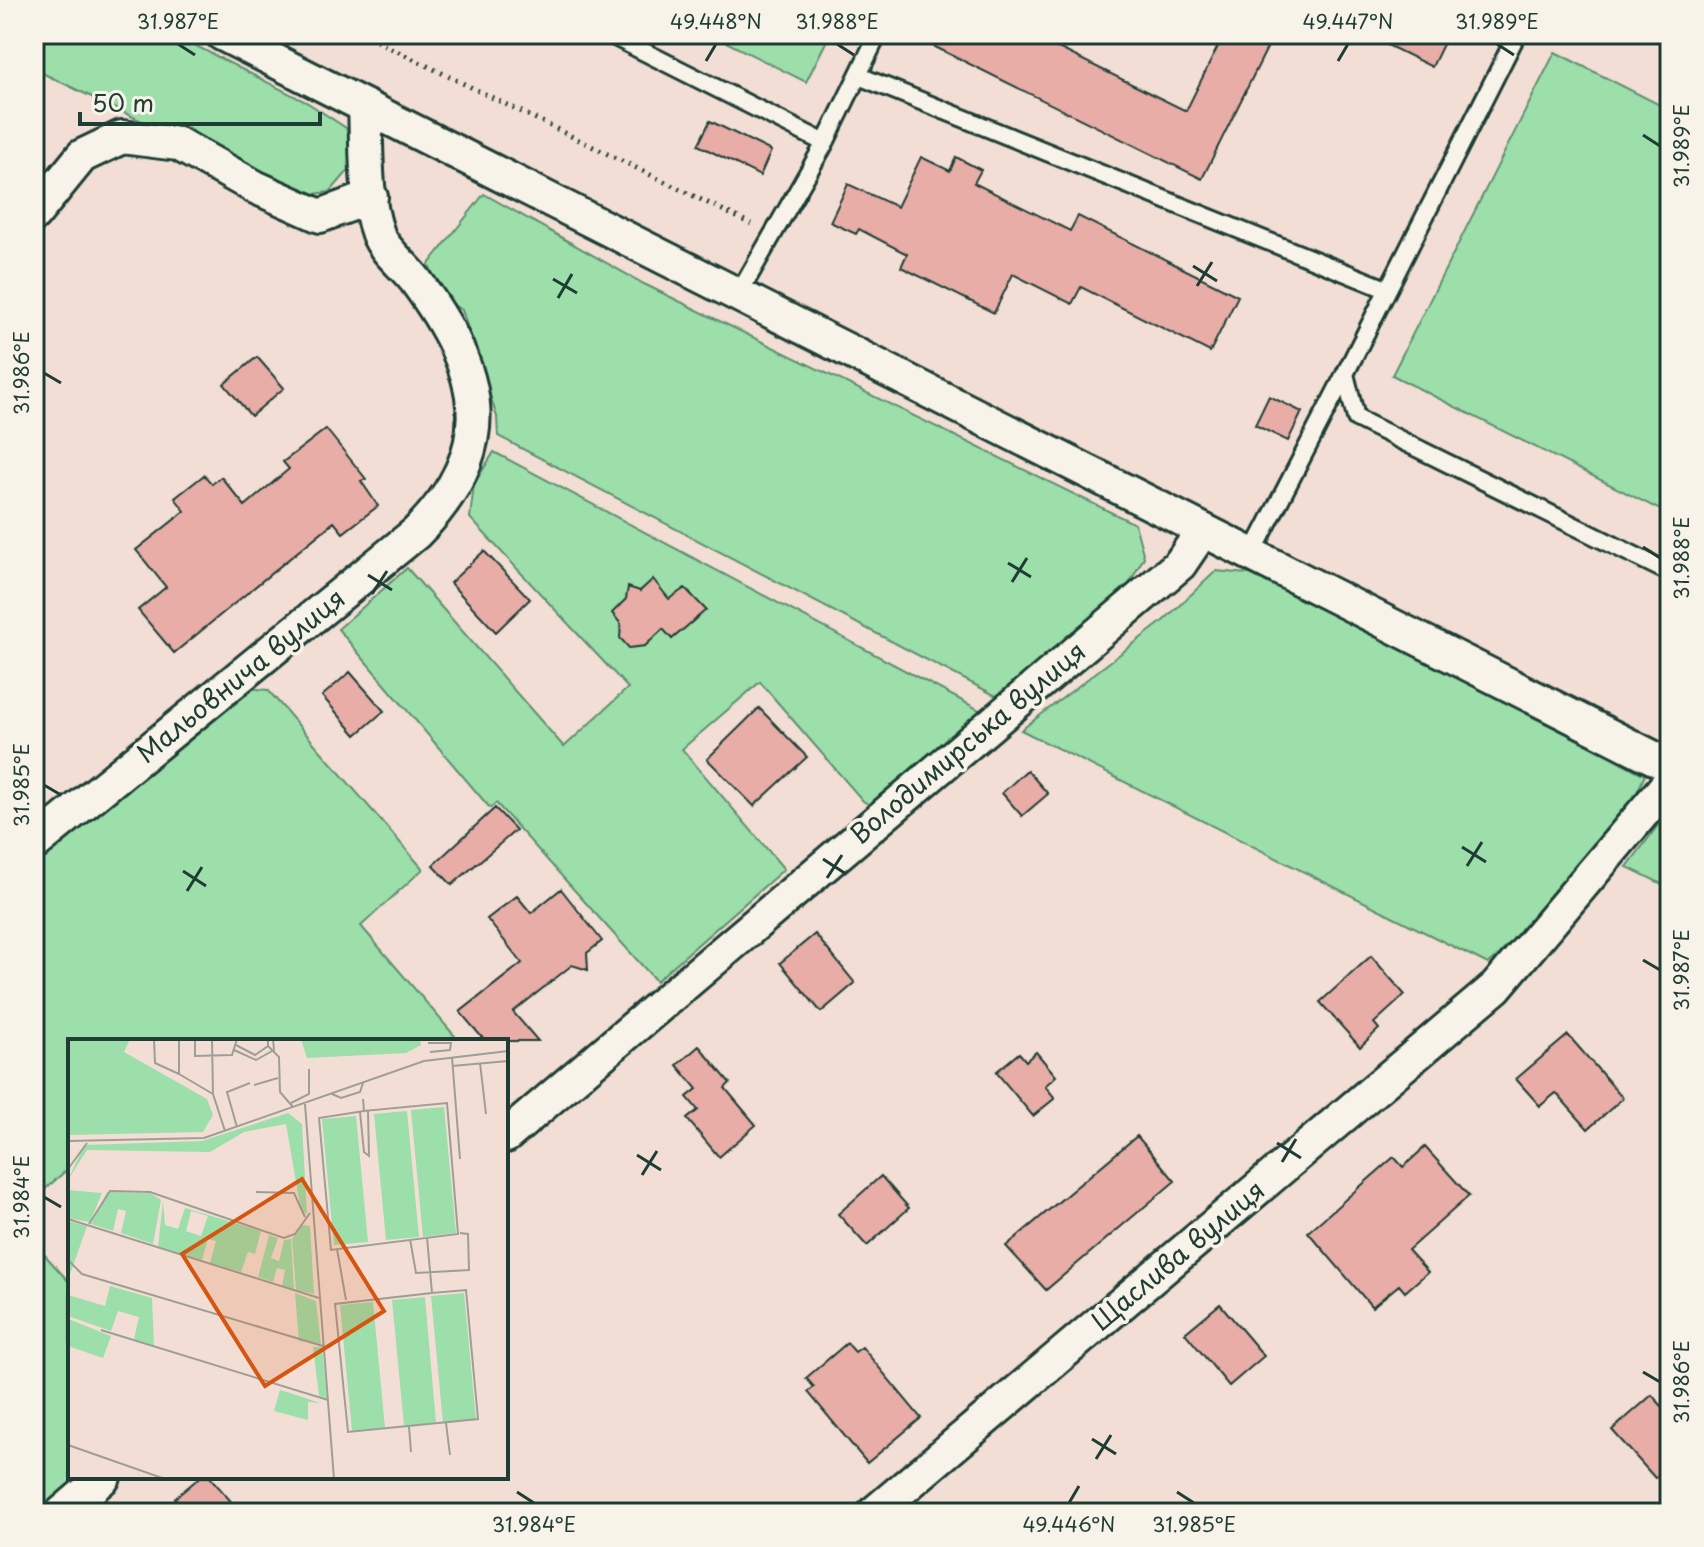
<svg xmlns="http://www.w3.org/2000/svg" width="1704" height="1547" font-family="'Playpen Sans',sans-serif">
  <rect width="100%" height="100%" fill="#f2ded4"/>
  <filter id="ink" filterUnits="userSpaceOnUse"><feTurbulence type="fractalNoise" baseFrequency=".0125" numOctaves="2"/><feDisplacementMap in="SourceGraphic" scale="16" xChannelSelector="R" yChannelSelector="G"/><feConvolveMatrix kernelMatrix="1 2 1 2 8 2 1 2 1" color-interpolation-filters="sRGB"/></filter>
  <g filter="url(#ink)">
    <!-- green -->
    <path fill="#9cdfaa" stroke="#5e8e6f" stroke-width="2" d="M34 34H173L308 103 346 128 356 162 330 192 296 196 34 69Z
      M710 34H830L806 82Z
      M1555 52 1670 110V515L1392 375Z
      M484 194 644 284 1135 524 1144 557 1128 586 1000 698 498 436 497 417 462 310 442 299 429 264Z
      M494 452 985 713 873 807 863 801 760 682 682 749 784 869 656 981 496 803 490 808 338 629 407 568 564 747 628 688 470 518 474 484Z
      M1216 571 1269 576 1645 775 1633 801 1523 935 1488 964 1021 730 1163 621Z
      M247 688 268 690 423 869 361 926 459 1041H70V1167L34 1199V866Z
      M1670 809V888L1627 867Z
      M34 1243 70 1283V1477H88L47 1513H34Z"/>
    <!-- building -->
    <path fill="#e8ada7" stroke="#1f3d34" stroke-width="2" d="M909 34H1030L1186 111 1224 34H1274L1202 179Z
      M1365 34H1448L1432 67Z
      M710 121 771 151 760 176 698 145Z
      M921 157 950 171 956 157 981 170 974 183 1070 231 1078 216 1238 296 1210 352 1081 287 1072 304 1013 274 994 313 901 267 907 254 859 229 856 234 830 222 848 184 897 207Z
      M257 357 284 388 251 416 224 384Z
      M1269 396 1302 412 1288 441 1255 425Z
      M326 429 366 479 361 481 378 506 343 533 334 522 174 653 138 610 166 587 136 550 185 511 175 498 204 475 212 484 221 477 245 506 289 469 283 462Z
      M484 551 530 599 496 632 450 583Z
      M653 579 669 599 685 588 706 610 672 639 663 629 645 646 629 648 620 638 621 624 612 613 626 599 628 587 640 591Z
      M350 672 384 711 356 735 322 696Z
      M759 708 807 757 754 806 707 759Z
      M1027 770 1048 794 1022 816 1002 793Z
      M495 808 516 830 452 885 433 865Z
      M561 889 602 941 587 953 588 970 572 965 513 1012 538 1041H485L460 1012 522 963 487 919 517 896 531 913Z
      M815 934 855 983 821 1012 780 963Z
      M1371 956 1405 995 1374 1023 1379 1029 1360 1047 1320 1002Z
      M1568 1035 1623 1098 1588 1129 1556 1093 1540 1106 1516 1079Z
      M699 1046 730 1083 725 1088 756 1125 719 1157 687 1119 698 1110 687 1097 697 1089 677 1065Z
      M1036 1052 1056 1076 1045 1086 1055 1098 1033 1116 996 1072 1019 1053 1026 1061Z
      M1137 1136 1175 1181 1046 1290 1006 1246Z
      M1425 1147 1469 1196 1408 1250 1428 1272 1405 1292 1399 1285 1372 1307 1308 1232 1394 1157 1403 1167Z
      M881 1176 909 1208 867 1246 838 1214Z
      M1220 1304 1264 1356 1229 1386 1185 1333Z
      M847 1343 855 1352 862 1347 921 1418 867 1463 808 1392 814 1387 806 1378Z
      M1652 1395 1670 1415V1464L1655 1478 1612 1430Z
      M200 1477H210L241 1513H189L175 1498Z"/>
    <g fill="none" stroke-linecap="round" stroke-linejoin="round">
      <!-- service casing -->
      <g stroke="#1f3d34" stroke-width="22">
        <path id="service" d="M609 34 825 143 878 34
          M1517 34 1345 374 1356 418 1670 573
          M859 76 1386 289
          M738 295 825 143
          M1252 554 1345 374"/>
      </g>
      <!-- minor casing -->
      <g stroke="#1f3d34" stroke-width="38">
        <path id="minor" d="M222 34 1670 766
          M34 215 82 156 122 137 178 144 255 187 320 216 371 197
          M34 844 416 533C502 447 483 372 416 281 405 266 384 251 378 234 364 196 367 147 365 107
          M506 1136 1180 564 1203 530
          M62 1513 104 1477
          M874 1513 1496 987 1670 781"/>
      </g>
      <!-- path -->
      <path stroke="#1f3d34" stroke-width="5" stroke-dasharray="2 6" stroke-linecap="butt" d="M362 34 751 224"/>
      <!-- service -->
      <use href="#service" stroke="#f7f3e8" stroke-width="16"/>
      <!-- minor -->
      <use href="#minor" stroke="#f7f3e8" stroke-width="32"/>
    </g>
  </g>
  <!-- ticks -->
  <path fill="none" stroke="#1f3d34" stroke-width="3" d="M178 44 195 55M837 44 854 55M1497 44 1514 55M706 61 716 44M1338 61 1348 44M1643 135 1660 146M1193 266 1217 281M553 279 577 293M1197 286 1212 262M558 298 572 274M44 373 61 383M1643 547 1660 558M1008 563 1031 577M368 575 392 590M1012 582 1027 558M372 594 387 571M44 785 61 795M1462 847 1486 862M823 859 846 874M1467 866 1482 842M183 871 206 886M827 878 842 855M187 891 202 867M1643 960 1660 970M1277 1143 1301 1158M637 1155 661 1170M1282 1162 1296 1139M642 1175 657 1151M44 1197 61 1207M1643 1372 1660 1382M1092 1439 1116 1454M1096 1459 1111 1435M517 1492 534 1503M1177 1492 1194 1503M1069 1503 1079 1486"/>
  <g text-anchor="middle" stroke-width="7" stroke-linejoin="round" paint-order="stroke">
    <!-- street labels -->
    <g font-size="26" fill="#1f3d34" stroke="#f7f3e8">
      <text transform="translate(241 676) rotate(-39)" y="9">Мальовнича вулиця</text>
      <text transform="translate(968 743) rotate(-40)" y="9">Володимирська вулиця</text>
      <text transform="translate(1178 1256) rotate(-40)" y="9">Щаслива вулиця</text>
    </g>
  </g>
  <!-- overview -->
  <g transform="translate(68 1039)">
    <rect width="440" height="440" fill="#f2ded4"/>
    <path d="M0 0H62L56 13 139 60 145 76 135 93 0 96ZM233 0H352L353 6 338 14 239 19ZM376 68 388 194 355 198 343 71ZM339 72 351 198 318 201 306 75ZM220 74 234 85 239 175 233 172 218 85 176 93 142 113 19 111 0 141 16 106 134 102ZM288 77 300 203 266 206 254 80ZM0 151 34 154 22 183 0 179ZM39 153 82 154 93 161 85 205 53 194 58 172 50 170 45 192 23 185ZM95 162 97 186 110 190 117 169 193 192 187 215 180 213 173 233 142 224 148 202 140 200 134 221 90 208ZM123 172 140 177 133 197 118 192ZM0 182 19 187 0 241ZM234 186 242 187 246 255 228 251 224 200ZM201 196 210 199 203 219 211 222 216 201 223 200 226 251 214 247 217 231 209 229 205 243 190 238ZM42 247 84 259 86 307 66 300 71 278 50 272 43 292 0 277V256L37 267ZM227 254 248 262 253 305 231 302ZM396 254 408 381 375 384 363 257ZM357 258 368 384 336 387 324 261ZM305 263 317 389 284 392 272 266ZM0 280 43 297 35 319 0 307ZM245 308H254L259 360 251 357ZM212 351 222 354 252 364 240 363V381L206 372Z" fill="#9cdfaa" fill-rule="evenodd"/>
    <path fill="none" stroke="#9e9e94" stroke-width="2" d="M86 0 87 24 111 35M111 0V35L145 55M127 0V17L164 16 169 0M144 0 145 55 157 92M360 4H383L382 11 362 13M168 6 187 16 200 7V0M200 7 211 18 212 53 225 68M166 11 188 21 206 11 205 0M384 18 392 120M412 24 418 75M384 27 440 22M186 46 210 39M264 55 273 59 292 53 295 44M295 60 296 72 379 64 390 195 263 211 251 79 296 72M223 64 241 55V30M237 65 266 440M292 73 296 113 301 117 300 72M169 88 159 53 182 44M0 102 136 99 356 22 440 12M0 130 19 104M188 153 226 154 237 178M0 180 251 259M21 185 42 152 82 153 216 199 227 195 242 174M359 198 364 254 398 251 410 380 280 393 267 265 364 254M342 200 348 234 401 231 400 195 392 194M269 210 278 261M0 221 14 235 255 307M33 291 260 361M378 384 382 416M341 388 343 413M0 406 97 440"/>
    <path fill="#d45610" fill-opacity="0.15" stroke="#d45610" stroke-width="4" d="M234 140 316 272 197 347 114 215Z"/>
    <rect width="440" height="440" fill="none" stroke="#1f3d34" stroke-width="4"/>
  </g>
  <!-- margin -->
  <rect width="1704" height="1547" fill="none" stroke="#f7f3e8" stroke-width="88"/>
  <!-- scale -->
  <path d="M80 112v12h240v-12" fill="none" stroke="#1f3d34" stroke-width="4"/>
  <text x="92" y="112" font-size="24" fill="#1f3d34" stroke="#f7f3e8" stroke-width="6" paint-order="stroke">50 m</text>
  <rect x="44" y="44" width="1616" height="1459" fill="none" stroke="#1f3d34" stroke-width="3"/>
  <g font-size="20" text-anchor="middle" fill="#1f3d34">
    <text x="178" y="29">31.987°E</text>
    <text x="716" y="29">49.448°N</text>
    <text x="837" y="29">31.988°E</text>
    <text x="1348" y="29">49.447°N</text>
    <text x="1497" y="29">31.989°E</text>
    <text transform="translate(1682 146) rotate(-90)" y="7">31.989°E</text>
    <text transform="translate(22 373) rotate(-90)" y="7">31.986°E</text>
    <text transform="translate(1682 558) rotate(-90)" y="7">31.988°E</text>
    <text transform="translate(22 785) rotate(-90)" y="7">31.985°E</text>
    <text transform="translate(1682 970) rotate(-90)" y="7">31.987°E</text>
    <text transform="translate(22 1197) rotate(-90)" y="7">31.984°E</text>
    <text transform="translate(1682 1382) rotate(-90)" y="7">31.986°E</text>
    <text x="534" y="1532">31.984°E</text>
    <text x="1069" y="1532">49.446°N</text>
    <text x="1194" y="1532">31.985°E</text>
  </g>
</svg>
